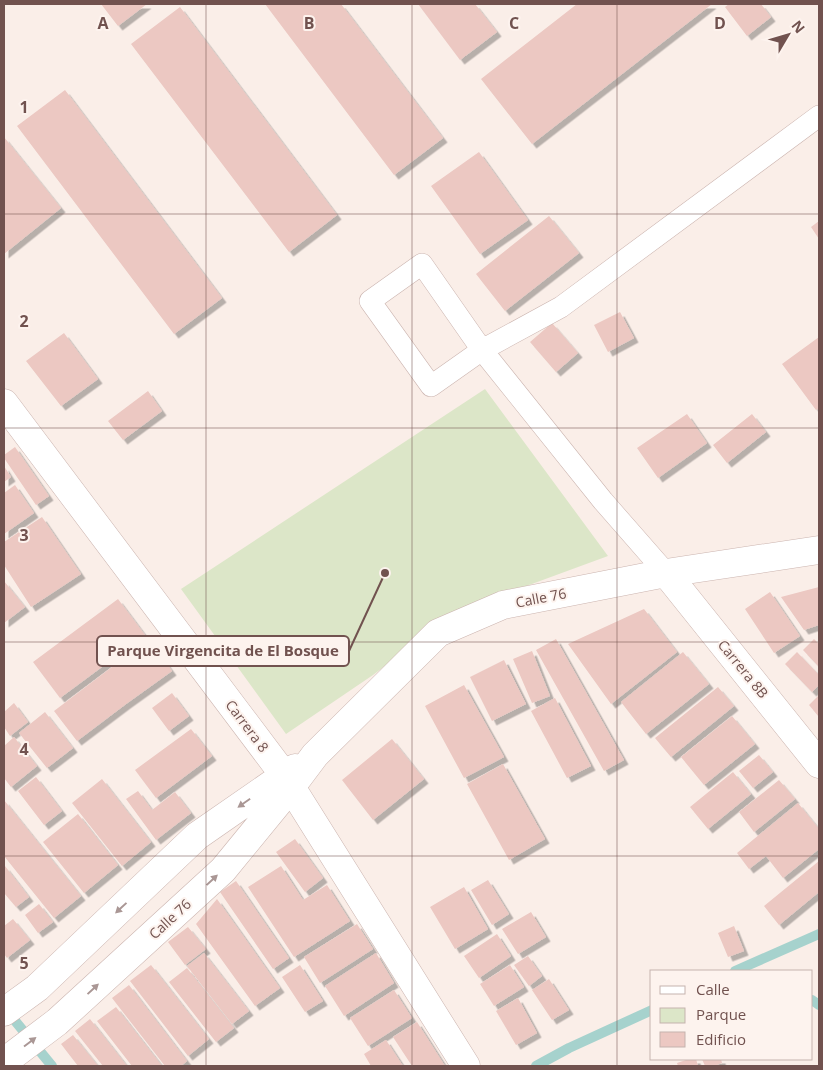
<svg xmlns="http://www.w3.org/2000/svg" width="823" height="1070" font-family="'Open Sans',sans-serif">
  <defs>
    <filter id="shadow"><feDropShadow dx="4.5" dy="4.5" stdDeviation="0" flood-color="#0004"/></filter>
  </defs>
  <rect width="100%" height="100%" fill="#faeee8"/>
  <!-- green -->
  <path fill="#dce6c8" d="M485 389 608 556 502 595 436 627 373 675 286 734 181 589Z"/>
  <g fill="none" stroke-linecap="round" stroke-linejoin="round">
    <!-- stream -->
    <path stroke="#a6d2cd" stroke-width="10" d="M735 971 819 934
      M812 1000 819 1005
      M7 1011 52 1066
      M536 1066 569 1048 652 1010"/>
  </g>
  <!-- building -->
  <path fill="#ecc8c2" filter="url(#shadow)" d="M101 4H147L118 26Z
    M265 4H341L443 138 394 175Z
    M418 4H475L497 32 460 60Z
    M577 4H712L532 144 481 79Z
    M729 4H761L771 17 747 36 725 7Z
    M180 7 337 215 289 252 131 44Z
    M65 90 222 298 174 334 17 126Z
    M4 137 61 208 4 254Z
    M479 152 528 220 480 254 431 186Z
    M549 216 579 253 505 311 476 274Z
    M819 221V239L811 227Z
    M620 312 634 338 608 352 594 325Z
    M552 323 578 353 556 372 530 342Z
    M64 333 98 379 61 406 26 361Z
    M819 337V408L816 410 782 364Z
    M148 391 162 411 123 440 108 421Z
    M687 414 707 443 658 478 637 448Z
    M752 414 766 432 727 463 713 445Z
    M15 447 49 496 36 505 4 458V455Z
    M4 466 11 477 4 482Z
    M15 485 34 513 4 534V493Z
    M42 517 81 574 31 607 4 565V542Z
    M4 581 25 607 4 623Z
    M819 587V625L804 630 781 597Z
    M770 592 800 636 774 653 745 609Z
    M118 599 145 635 60 698 33 662Z
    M644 609 677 652 611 704 568 644Z
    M149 639 172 671 126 704 77 741 54 711Z
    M556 639 624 760 604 771 536 650Z
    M814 639 819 644V667L803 650Z
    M532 651 550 696 532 703 513 659Z
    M683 652 709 684 646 734 621 702Z
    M797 652 819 675V685L812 692 785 664Z
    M504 660 526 704 492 721 470 677Z
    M464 685 504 757 464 778 425 706Z
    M718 687 734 706 671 757 655 738Z
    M172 693 189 716 169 731 152 708Z
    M819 695V717L809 705Z
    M555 698 591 766 567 778 531 711Z
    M14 703 28 722 10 736 4 727V712Z
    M45 712 73 748 47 768 19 733Z
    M732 716 755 744 704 785 681 757Z
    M191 729 212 756 156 798 135 770Z
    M14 737 37 766 11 787 4 778V746Z
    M392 739 424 779 373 820 342 780Z
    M759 755 773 772 753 788 739 771Z
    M503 764 545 839 509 860 467 784Z
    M733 772 751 794 708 829 690 807Z
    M36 777 62 811 44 825 18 791Z
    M102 779 151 842 122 866 72 803Z
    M779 780 795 799 754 832 739 812Z
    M138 791 152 810 175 792 191 813 156 840 126 799Z
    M4 800 81 896 54 918 4 856Z
    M798 803 819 829V849L783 878 766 856 749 869 737 853Z
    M78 814 118 865 84 893 43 842Z
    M295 839 323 878 305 892 276 852Z
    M819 861V892L779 925 764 906Z
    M5 866 29 897 16 907 4 893V868Z
    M281 866 303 900 327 885 350 921 294 957 248 887Z
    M488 880 509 914 492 925 471 890Z
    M236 881 289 958 273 969 220 892Z
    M464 887 488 929 455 949 430 907Z
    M217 899 280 988 255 1006 196 924Z
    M39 904 53 922 38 933 25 915Z
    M531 912 546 937 518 954 502 929Z
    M13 919 30 940 7 958 4 954V926Z
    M357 924 373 949 320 983 304 957Z
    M734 926 744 951 728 957 718 933Z
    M188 927 206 949 185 965 168 942Z
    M497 934 511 956 479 978 464 956Z
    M204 953 249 1011 232 1024 187 966Z
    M376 953 394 983 344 1016 325 986Z
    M528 956 542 976 529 986 514 965Z
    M151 965 209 1039 188 1056 130 981Z
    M300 965 323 1001 305 1012 282 977Z
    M510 965 524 987 494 1006 480 984Z
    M187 968 234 1028 216 1042 169 982Z
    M549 979 569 1010 552 1020 532 990Z
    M129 985 187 1061 181 1066H165L112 998Z
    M394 990 412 1018 368 1046 350 1018Z
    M518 998 537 1033 516 1045 496 1011Z
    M116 1007 162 1066H132L97 1021Z
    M90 1019 127 1066H103L75 1031Z
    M417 1022 445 1066H412L393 1037Z
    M73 1035 98 1066H78L61 1044Z
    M386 1040 403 1066H371L364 1054Z
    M689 1059H696L698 1066H678L677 1063Z
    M702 1059H721L722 1063 714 1066H705Z"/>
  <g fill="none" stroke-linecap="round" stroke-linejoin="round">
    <!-- service casing -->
    <g stroke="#cbb4af" stroke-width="22">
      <path id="service" d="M666 573 603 501 482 350 422 264 370 301 431 386 482 350 561 307 819 116"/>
    </g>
    <!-- minor casing -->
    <g stroke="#cbb4af" stroke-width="29">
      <path id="minor" d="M666 573 819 764
        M291 787 466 1066"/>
    </g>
    <!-- tertiary casing -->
    <g stroke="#cbb4af" stroke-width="29">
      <path id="tertiary" d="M4 403 284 775 291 787
        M4 1012 37 988 197 836 295 768
        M4 1062 57 1022 223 870 291 787 315 755 438 633 503 605 666 573 819 550"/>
    </g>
    <!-- service -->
    <use href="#service" stroke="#fff" stroke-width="21"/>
    <!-- minor -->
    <use href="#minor" stroke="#fff" stroke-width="28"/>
    <!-- tertiary -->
    <use href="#tertiary" stroke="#fff" stroke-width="28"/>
  </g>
  <!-- one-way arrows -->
  <defs><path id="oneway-solid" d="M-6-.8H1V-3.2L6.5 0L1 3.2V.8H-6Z" transform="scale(1.25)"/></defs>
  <g fill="#aa9795">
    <use href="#oneway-solid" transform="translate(244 803) rotate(145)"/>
    <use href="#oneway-solid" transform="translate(212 880) rotate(-43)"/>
    <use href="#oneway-solid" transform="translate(121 908) rotate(137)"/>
    <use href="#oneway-solid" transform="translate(93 989) rotate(-43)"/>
    <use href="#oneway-solid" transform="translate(30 1042) rotate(-37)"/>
  </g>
  <!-- grid -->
  <path fill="none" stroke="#71524f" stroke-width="1" stroke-opacity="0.55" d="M206 4V1066M412 4V1066M617 4V1066M4 214H819M4 428H819M4 642H819M4 856H819"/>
  <g text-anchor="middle" stroke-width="4" stroke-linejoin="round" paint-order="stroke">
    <!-- street labels -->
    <g font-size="14" fill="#71524f" stroke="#fdf3ee">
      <text transform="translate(541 598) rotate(-11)" y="5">Calle 76</text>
      <text transform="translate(743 669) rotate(51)" y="5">Carrera 8B</text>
      <text transform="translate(247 726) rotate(53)" y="5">Carrera 8</text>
      <text transform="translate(170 919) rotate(-43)" y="5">Calle 76</text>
    </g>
  </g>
  <g font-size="16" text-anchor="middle" font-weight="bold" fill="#71524f" stroke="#fdf3ee" stroke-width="4" stroke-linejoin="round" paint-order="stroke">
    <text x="103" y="29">A</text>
    <text x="309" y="29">B</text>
    <text x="514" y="29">C</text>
    <text x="720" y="29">D</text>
    <text x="24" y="113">1</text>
    <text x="24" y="327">2</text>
    <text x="24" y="541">3</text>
    <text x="24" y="755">4</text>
    <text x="24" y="969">5</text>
  </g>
  <!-- callouts -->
  <path fill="none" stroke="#71524f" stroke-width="2" d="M385 573L349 651"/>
  <circle fill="#71524f" stroke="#fdf3ee" stroke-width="2" cx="385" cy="573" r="5"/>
  <rect fill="#fdf3ee" stroke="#71524f" stroke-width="2" x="97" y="636" width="252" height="30" rx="5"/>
  <g font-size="15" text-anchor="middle" font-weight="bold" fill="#71524f">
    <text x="223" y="656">Parque Virgencita de El Bosque</text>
  </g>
  <!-- border -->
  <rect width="823" height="1070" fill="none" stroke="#71524f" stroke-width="10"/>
  <!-- legend -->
  <rect x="650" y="970" width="162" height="90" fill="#fdf3ee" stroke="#c5b3ae"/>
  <rect x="660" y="986" width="25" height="8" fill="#ffffff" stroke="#c5b3ae"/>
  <text x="696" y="995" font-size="15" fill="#71524f">Calle</text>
  <rect x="660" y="1008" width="25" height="15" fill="#dce6c8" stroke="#c5b3ae"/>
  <text x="696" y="1020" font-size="15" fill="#71524f">Parque</text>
  <rect x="660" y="1032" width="25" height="15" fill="#ecc8c2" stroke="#c5b3ae"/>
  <text x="696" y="1045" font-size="15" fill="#71524f">Edificio</text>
  <!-- north arrow -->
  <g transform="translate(788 35) rotate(52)" stroke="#fdf3ee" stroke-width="4" paint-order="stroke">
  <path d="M0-4L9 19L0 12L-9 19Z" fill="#71524f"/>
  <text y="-8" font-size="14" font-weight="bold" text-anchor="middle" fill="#71524f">N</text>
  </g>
</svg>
